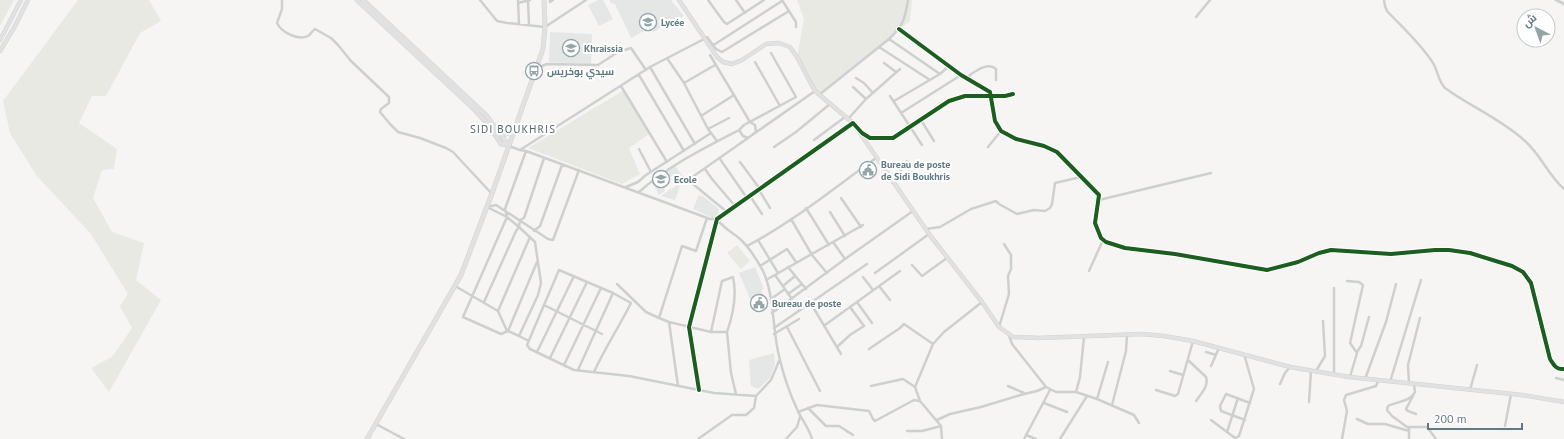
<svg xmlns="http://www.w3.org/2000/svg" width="1564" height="439" font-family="'PT Sans',Cairo,sans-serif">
  <rect width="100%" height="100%" fill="#f6f5f4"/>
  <!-- built -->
  <path fill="#e5e6e6" d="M598 0H603L613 19 599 26 588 5Z
    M610 0H671L684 16 653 32 651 27 631 38 615 4 610 3Z
    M550 32 592 34 591 64 549 62Z
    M675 166 684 177 678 181 674 175 660 183 665 191 659 195 651 181Z
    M677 185 680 186 675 200 661 196Z
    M699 195 704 197 719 209 718 215 713 218 693 209Z
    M755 267 764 289 761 291 764 296 751 301 739 273Z
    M774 353 775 364 770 378 758 389 751 386 749 360Z"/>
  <!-- green -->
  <path fill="#e7e9e2" d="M0 0H14L0 26Z
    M78 0H149L161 21 140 33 106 96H92L79 123 117 149 114 169 102 170 93 198 112 232 144 243 136 280 161 300 109 392 91 368 112 357 132 328 120 306 128 294 91 234 36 175 10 133 3 101Z
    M797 0H912L910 21 819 95 797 57 804 19Z
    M624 90 649 134 629 148 640 174 622 184 528 148Z
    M737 245 750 261 741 269 727 253Z"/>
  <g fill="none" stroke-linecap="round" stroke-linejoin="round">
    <!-- secondary casing -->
    <g stroke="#d1d3d3" stroke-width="4.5">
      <path id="secondary" d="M679 0 717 57 723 62 732 64 742 60 766 44 779 43 790 47 797 57 815 91 853 123 929 234 982 302 999 327 1013 337 1039 338 1142 334 1164 336 1193 341 1290 367 1349 377 1522 395 1564 402
        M0 40 21 0
        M0 51 15 26 28 0"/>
    </g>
    <!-- primary casing -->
    <g stroke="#d1d3d3" stroke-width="5">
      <path id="primary" d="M367 439 461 275 494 188 543 49 545 27 544 0"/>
    </g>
    <!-- trunk casing -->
    <g stroke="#d2d3d3" stroke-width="5">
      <path id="trunk" d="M357 0 476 111 490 127 501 144 509 145
        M363 0 486 115 508 145
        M499 133 506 134 513 131"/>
    </g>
    <!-- minor -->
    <path stroke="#ced0cf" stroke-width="2.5" d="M282 0V9L277 23C281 32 298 41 308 36 311 34 312 31 315 29L331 38 338 45 351 61 389 97V103L381 109 380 112 390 124 398 132 420 138 446 148 453 152 492 194
      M480 0 497 21 507 23 545 27 586 0
      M518 0 519 24
      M528 0 529 25
      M550 0V2L553 0
      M708 0 724 22 727 24 764 0
      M736 0 745 13
      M782 0 796 22V27
      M1384 0 1385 6 1387 11C1403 28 1420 43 1433 63 1438 71 1438 81 1445 88 1471 107 1501 119 1525 141 1541 155 1548 175 1564 189
      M518 3 530 0
      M1196 17 1210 0
      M899 29 961 75 990 92 995 121 1001 131 1016 139 1044 146 1057 152 1099 195 1095 223 1101 238 1106 242 1125 248 1175 254 1267 270 1298 262 1319 253 1331 250 1391 254 1435 250H1449L1470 253 1512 266 1523 272 1531 283 1550 359C1554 365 1556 370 1564 369
      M707 37 716 49 722 52 789 11
      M889 39 940 74
      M712 46 782 1
      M879 47 930 80
      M710 55 750 122 755 125 756 132 748 138
      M667 58 684 83 708 129 717 141
      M755 62 780 106
      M884 63 896 72
      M650 67 695 144
      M537 68 547 64 598 65 618 52 631 48 646 70
      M639 75 684 151
      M856 78 864 83 873 93
      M966 78C973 73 987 61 996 69V80
      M684 83 715 65
      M621 86 667 162
      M853 87 866 99
      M819 95 889 39C903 26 905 19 908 0
      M890 96 922 145
      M894 101 940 74 949 66
      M901 113 961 75
      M701 116 734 95
      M848 119 866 99 900 69
      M921 120 934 141
      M708 129 729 118
      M860 130C868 138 883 142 894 137 919 127 937 103 963 97 980 93 997 98 1013 94
      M755 133 815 91
      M814 140 845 117
      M509 146 520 150 526 151 710 219H717C723 228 732 232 740 239 749 247 757 260 763 271 775 296 772 332 780 360 784 377 790 394 797 409 801 419 809 428 812 439
      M774 147 796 132 830 104
      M988 147 1001 131
      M639 149 651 172
      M520 150 650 67 706 38
      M720 159 747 198
      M740 162 760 189
      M705 169 712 179 735 206
      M892 181 903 168 907 161
      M626 187 638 182 646 175 711 133
      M759 190 770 208
      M639 192C668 166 704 148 739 130L744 125 796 97 771 53
      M750 196 762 214
      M841 198 861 227
      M1099 200 1211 173
      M487 207 507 217 519 227 535 242 541 283 538 295 519 336 508 331 501 334 463 317 507 217 505 209 526 151
      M487 207 496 205 548 239 553 240 579 170
      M806 208 829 245
      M727 212 688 180 748 138 743 136 739 130
      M830 212 845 236
      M791 219 812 255 827 273
      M926 229 940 227 971 209 996 201 999 204 1017 214 1034 210 1045 211 1050 208 1052 204 1055 183 1081 177
      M534 231 540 226 562 165
      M758 240 778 273
      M833 242 845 259
      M747 246C793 222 834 188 876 158
      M912 265 922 276 947 258
      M760 266 787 249 796 262
      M788 267 806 289
      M1089 271 1103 240
      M875 273 929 234
      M775 275 792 299
      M863 277 873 290
      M766 280 863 225
      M1347 281 1359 282 1363 285 1350 343 1357 353 1350 377
      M617 284 646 312 659 318 669 322 711 332H727L731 373 736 394
      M455 286 498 311 507 331
      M783 286 795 276
      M879 286 890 300
      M788 294 802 284
      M771 299 785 289
      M484 302 516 231 519 227 520 220 524 218 544 158
      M810 302 841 354
      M857 302 872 323
      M544 305 559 270 613 293 578 370
      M498 311 530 237
      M772 313 845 259 913 211
      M659 318 682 246 696 251 707 218
      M669 322 678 386
      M825 325 900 271
      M787 327 820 391
      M999 327 1009 294 1008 276 1011 269V255L1004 244
      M774 328 867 264
      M508 331 537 262
      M711 332 722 281 733 277C737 295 733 315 727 332
      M602 334 544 305 527 345 530 349 574 370 629 376 714 393 756 396
      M774 334 799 319
      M1009 335 1012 344 1046 387 1056 392H1076L1097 399 1134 415 1139 423
      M519 336 529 341
      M837 347 850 335 864 326 850 307
      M869 349 900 328 904 324 933 344
      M537 352 574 276
      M1206 352 1216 355
      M1357 352 1361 346 1369 317
      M550 358 587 282
      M1188 360 1206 377C1209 386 1201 394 1196 401
      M564 365 601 288
      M1211 366 1219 348
      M1170 371 1183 375
      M1316 371 1325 356 1323 321
      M594 372C605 348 619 327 631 303L613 293
      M1334 374V288
      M1556 378 1564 380
      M1365 379 1386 322 1396 284
      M1390 382 1421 280
      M1280 384 1285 373 1290 367
      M1409 384 1408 365 1420 318
      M1414 385 1415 392C1410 402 1398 401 1388 406L1387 410 1392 416 1407 427H1427L1436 439
      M871 386 903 379 915 387
      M1008 386 1024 393
      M699 390 689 327 717 219 853 124
      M1156 390 1175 396 1178 394 1193 341
      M1470 390 1477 365
      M1076 392 1080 377 1084 337
      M1413 396 1406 409 1408 411 1416 414
      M1097 399 1108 362
      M1309 402 1311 371
      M1044 403 1067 412
      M1112 405 1126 351 1127 335
      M808 408 826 426H839L853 435
      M798 412 817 405 869 411 873 419 875 421 914 400 919 401
      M1357 419 1368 424H1385L1409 431
      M937 420 950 414 981 407 1024 394 1037 391 1046 387
      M1211 420 1235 438 1239 436 1254 389 1244 354
      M1245 420 1221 411 1220 406 1226 394 1250 403
      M376 424 404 439
      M1505 426 1511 394
      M907 431H922L941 426
      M1227 432 1238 398
      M1026 435 1036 439
      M698 439 732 415H746L754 408 756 396 771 380 779 361
      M786 439 797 427 800 417
      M942 439 941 426 920 401 915 387 933 344 944 332 982 302
      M1024 439 1050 390
      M1060 439 1087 396
      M1342 439 1347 411 1344 400 1346 395 1376 386 1378 381
      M1409 439V427"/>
    <!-- tertiary -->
    <path stroke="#ced0cf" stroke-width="3" d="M1556 0 1564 4"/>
    <!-- secondary -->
    <use href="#secondary" stroke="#e1e1e2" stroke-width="3.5"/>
    <!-- primary -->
    <use href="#primary" stroke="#e1e1e2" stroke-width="4"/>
    <!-- trunk -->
    <use href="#trunk" stroke="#e1e1e2" stroke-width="4"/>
    <!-- cycleway casing -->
    <g stroke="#fff" stroke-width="6">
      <path id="cycleway" d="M899 29 961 75 990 92 995 121 1001 131 1016 139 1044 146 1057 152 1099 195 1095 223 1101 238 1106 242 1125 248 1175 254 1267 270 1298 262 1319 253 1331 250 1391 254 1435 250H1449L1470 253 1512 266 1523 272 1531 283 1550 359C1554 365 1556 370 1564 369
        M699 390 689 327 717 219 853 123 862 133 870 138H893L949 101 965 96H1005L1013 94"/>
    </g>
    <!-- cycleway -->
    <use href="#cycleway" stroke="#1b5e20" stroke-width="4"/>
  </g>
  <!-- icons -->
  <defs>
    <g id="school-ring" transform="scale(0.9)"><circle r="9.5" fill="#fff" stroke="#94a5a9" stroke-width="1.5"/><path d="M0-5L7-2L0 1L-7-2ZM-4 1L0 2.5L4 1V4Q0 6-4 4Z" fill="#94a5a9"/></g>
    <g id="bus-ring" transform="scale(0.9)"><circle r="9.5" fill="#fff" stroke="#94a5a9" stroke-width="1.5"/><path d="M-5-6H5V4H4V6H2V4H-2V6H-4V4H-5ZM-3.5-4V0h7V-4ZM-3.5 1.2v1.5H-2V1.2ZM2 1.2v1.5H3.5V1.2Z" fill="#94a5a9"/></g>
    <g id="civic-ring" transform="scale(0.9)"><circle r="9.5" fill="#fff" stroke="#94a5a9" stroke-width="1.5"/><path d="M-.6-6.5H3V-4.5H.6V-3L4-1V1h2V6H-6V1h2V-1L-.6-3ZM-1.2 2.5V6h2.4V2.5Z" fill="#94a5a9"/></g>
  </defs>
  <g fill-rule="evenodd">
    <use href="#school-ring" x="648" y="22"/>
    <use href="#school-ring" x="571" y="48"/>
    <use href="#bus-ring" x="534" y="71"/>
    <use href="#civic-ring" x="868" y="170"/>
    <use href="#school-ring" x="661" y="179"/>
    <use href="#civic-ring" x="759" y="303"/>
  </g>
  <g text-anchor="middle" stroke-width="4" stroke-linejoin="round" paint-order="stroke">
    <!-- poi labels -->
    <g font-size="10" font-weight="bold" fill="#5f7a81" stroke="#fff" text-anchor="start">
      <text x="661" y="26">Lycée</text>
      <text x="584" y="52">Khraissia</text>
      <text x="547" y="75">سيدي بوخريس</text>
      <text x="881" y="168">Bureau de poste<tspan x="881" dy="12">de Sidi Boukhris</tspan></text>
      <text x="674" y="183">Ecole</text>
      <text x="772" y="307">Bureau de poste</text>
    </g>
    <!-- neighbourhood labels -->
    <g font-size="11" letter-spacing="1" fill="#51666b" stroke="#fff">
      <text x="513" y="133">SIDI BOUKHRIS</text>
    </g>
  </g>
  <!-- north arrow -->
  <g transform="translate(1536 28) rotate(319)"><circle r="19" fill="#ffffff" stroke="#bfcacd"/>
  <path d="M0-3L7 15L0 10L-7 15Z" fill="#94a5a9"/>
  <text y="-6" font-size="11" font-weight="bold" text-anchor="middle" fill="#5f7a81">ش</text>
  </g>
  <!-- scale -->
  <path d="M1428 423v6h94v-6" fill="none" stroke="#5f7a81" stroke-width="2"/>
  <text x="1434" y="423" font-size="12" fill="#5f7a81" stroke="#ffffff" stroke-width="3" paint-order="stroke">200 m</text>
</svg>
